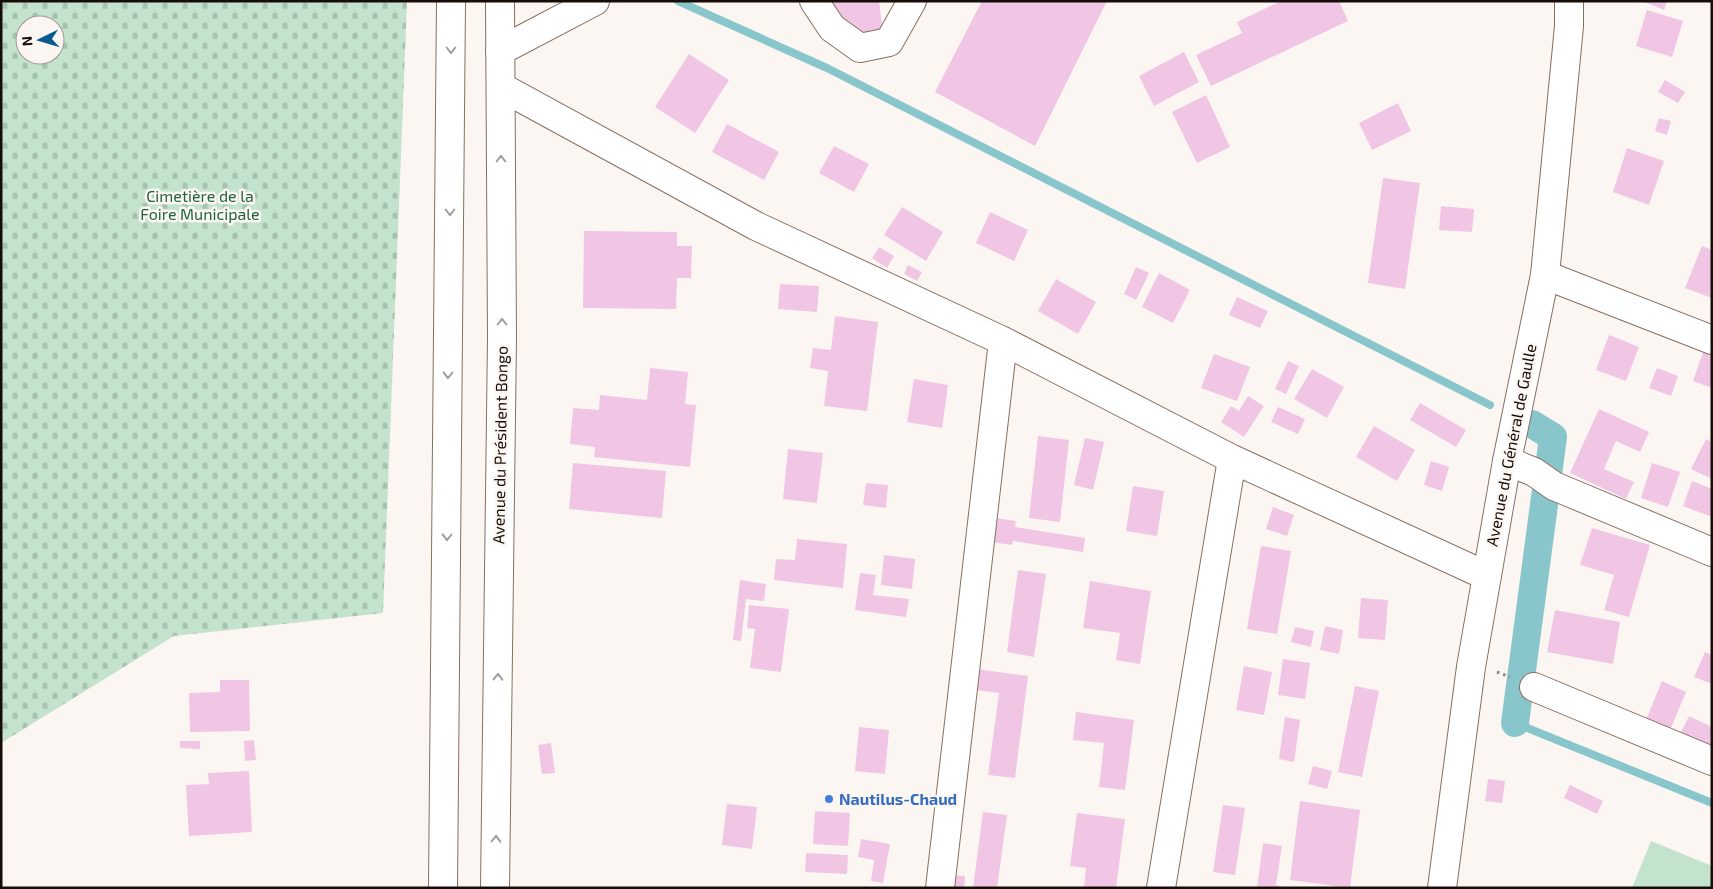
<svg xmlns="http://www.w3.org/2000/svg" width="1713" height="889" font-family="'Exo 2',sans-serif">
  <defs>
    <pattern id="cemetery-stones" width="16" height="16" patternUnits="userSpaceOnUse" patternTransform="scale(1.25)"><rect width="16" height="16" fill="#c3e3cd"/><path d="M2 7V4a2 2 0 0 1 4 0v3zM10 15v-3a2 2 0 0 1 4 0v3z" fill="#a7c2af"/></pattern>
  </defs>
  <rect width="100%" height="100%" fill="#fcf6f3"/>
  <!-- cemetery -->
  <path fill="url(#cemetery-stones)" fill-rule="evenodd" d="M1 1H407L383 613 174 636 1 743ZM25 25H55V55H25Z"/>
  <!-- garden -->
  <path fill="#c3e3cd" d="M1651 841 1712 866V888H1632Z"/>
  <g fill="none" stroke-linecap="round" stroke-linejoin="round">
    <!-- stream -->
    <path stroke="#89c6cb" stroke-width="8" d="M678 1 827 68 1490 405
      M1515 723 1712 803"/>
    <!-- canal -->
    <path stroke="#89c6cb" stroke-width="28" d="M1515 723 1553 437 1532 424"/>
  </g>
  <!-- building -->
  <path fill="#f1c5e4" d="M826 1H879L883 33 861 35 843 30Z
    M982 1H1107L1035 146 935 92Z
    M1281 1H1339L1348 21 1211 86 1196 55 1242 33 1237 22Z
    M1642 1H1667L1664 10Z
    M1647 10 1683 21 1672 57 1636 46Z
    M1184 52 1199 82 1154 106 1139 76Z
    M689 54 729 80 695 133 655 107Z
    M1665 80 1685 92 1678 103 1658 92Z
    M1206 95 1230 147 1197 163 1172 112Z
    M1398 103 1411 131 1372 150 1359 123Z
    M1659 118 1671 121 1667 135 1655 131Z
    M727 124 779 152 764 180 712 152Z
    M834 146 869 164 854 192 819 173Z
    M1627 148 1664 161 1649 205 1613 192Z
    M1383 178 1420 183 1405 289 1368 283Z
    M1441 206 1474 209 1472 232 1439 230Z
    M902 207 943 232 926 261 884 235Z
    M990 212 1028 230 1014 261 976 243Z
    M584 231 677 232V246H692L691 278H677L676 309 583 308Z
    M1702 246 1712 250V298L1685 288Z
    M879 247 894 256 887 268 872 258Z
    M908 265 922 272 917 281 904 274Z
    M1136 267 1149 273 1136 300 1124 294Z
    M1159 273 1190 290 1173 323 1142 307Z
    M1056 279 1096 302 1078 334 1038 311Z
    M780 284 819 286 817 312 778 309Z
    M1237 297 1268 311 1260 328 1229 315Z
    M835 316 878 322 867 411 824 406 828 371 810 368 813 348 831 350Z
    M1609 335 1639 347 1626 381 1596 370Z
    M1703 352 1712 355V388L1693 381Z
    M1214 354 1250 367 1237 401 1201 388Z
    M1288 361 1299 366 1286 394 1275 389Z
    M650 368 688 372 685 404 696 405 690 467 594 457 595 447 570 444 573 408 599 410 600 395 647 400Z
    M1657 368 1678 376 1671 396 1649 388Z
    M1312 369 1344 387 1327 418 1294 399Z
    M914 379 948 385 942 428 907 422Z
    M1248 396 1264 406 1244 437 1221 422 1231 406 1239 411Z
    M1420 403 1466 430 1456 447 1410 420Z
    M1278 407 1305 419 1298 434 1271 422Z
    M1599 409 1649 432 1640 452 1616 441 1604 469 1634 482 1626 499 1570 473Z
    M1374 426 1415 450 1397 481 1356 457Z
    M1038 436 1069 440 1060 522 1029 518Z
    M1085 438 1104 442 1093 490 1074 485Z
    M1706 439 1712 442V479L1691 469Z
    M788 449 823 453 817 503 783 499Z
    M1431 461 1449 467 1442 491 1424 485Z
    M573 463 666 471 662 518 569 509Z
    M1652 463 1680 472 1668 507 1641 498Z
    M1692 481 1712 489V517L1683 506Z
    M866 483 888 485 886 508 863 505Z
    M1133 486 1164 491 1157 536 1126 531Z
    M1273 507 1294 515 1287 536 1266 529Z
    M995 518 1016 521 1015 527 1085 538 1083 552 1013 541 1012 545 991 542Z
    M1592 528 1650 545 1629 617 1604 610 1614 575 1580 565Z
    M797 539 847 544 843 588 774 580 776 559 795 560Z
    M1261 546 1291 551 1277 634 1247 629Z
    M884 555 915 559 912 589 881 585Z
    M1018 570 1046 574 1034 657 1007 652Z
    M860 573 876 575 873 595 909 599 906 617 855 610Z
    M740 580 766 584 764 601 746 599 741 641 733 640Z
    M1090 581 1151 591 1140 664 1116 660 1120 633 1083 628Z
    M1361 598 1388 600 1385 640 1358 638Z
    M749 605 789 609 781 672 750 668 755 629 747 628Z
    M1555 610 1620 622 1613 664 1547 652Z
    M1325 626 1343 630 1339 654 1320 650Z
    M1295 627 1314 631 1311 647 1291 642Z
    M1705 652 1712 655V684L1694 677Z
    M1283 659 1310 663 1305 699 1278 695Z
    M1244 666 1272 672 1264 715 1236 710Z
    M977 669 1028 676 1015 778 988 775 999 693 975 690Z
    M220 680H249L250 731 190 732 189 693 220 692Z
    M1662 681 1686 692 1670 730 1646 720Z
    M1355 686 1379 691 1362 777 1338 772Z
    M1076 712 1134 720 1125 790 1099 787 1104 743 1073 740Z
    M1689 716 1712 727V747L1681 732Z
    M1285 717 1300 720 1294 762 1279 759Z
    M859 727 889 730 885 774 855 771Z
    M254 740 256 760 245 761 244 741Z
    M180 741H200V749L180 748Z
    M551 743 555 773 542 774 538 745Z
    M1313 766 1332 771 1327 789 1308 784Z
    M249 771 252 832 189 836 186 785 209 784 208 773Z
    M1488 779 1505 781 1502 803 1485 801Z
    M1570 785 1603 801 1597 814 1564 798Z
    M1300 801 1360 810 1350 888 1290 880Z
    M727 804 757 807 752 849 722 845Z
    M1223 805 1245 808 1235 875 1213 872Z
    M815 811 850 813 848 846 813 844Z
    M983 812 1007 815 997 888H973Z
    M1077 813 1125 819 1116 888H1084L1086 868 1070 866Z
    M861 839 890 844 883 883 871 881 874 860 858 857Z
    M1263 843 1282 846 1276 885 1287 888H1257Z
    M806 853 848 855 847 874 805 872Z
    M952 875 965 876 964 888H950Z"/>
  <g fill="none" stroke-linecap="round" stroke-linejoin="round">
    <!-- street casing -->
    <g stroke="#876f61" stroke-width="30">
      <path id="street" d="M814 1 832 28 860 48 889 42 912 1
        M500 51 595 1
        M501 87 756 226 1003 341 1232 459 1487 576
        M1545 275 1712 340
        M1507 461 1534 472 1554 486 1712 552
        M1534 687 1712 761
        M940 888 1003 341
        M1161 888 1232 459"/>
    </g>
    <!-- secondary casing -->
    <g stroke="#876f61" stroke-width="30">
      <path id="secondary" d="M443 888 451 1
        M495 888 502 337 500 1
        M1442 888 1471 667 1507 461 1545 275 1569 26V1"/>
    </g>
    <!-- path -->
    <path stroke="#8f8783" stroke-width="3" stroke-dasharray="2.5 4" stroke-linecap="butt" d="M1497 672 1510 677"/>
    <!-- street -->
    <use href="#street" stroke="#fff" stroke-width="28"/>
    <!-- secondary -->
    <use href="#secondary" stroke="#fff" stroke-width="28"/>
  </g>
  <!-- one-way arrows -->
  <defs><path id="oneway-chevron" d="M-2-3.5L2.5 0L-2 3.5" fill="none" stroke-width="1.6" stroke-linecap="round" stroke-linejoin="round" transform="scale(1.25)"/></defs>
  <g stroke="#a29e9c">
    <use href="#oneway-chevron" transform="translate(451 50) rotate(90)"/>
    <use href="#oneway-chevron" transform="translate(501 159) rotate(-90)"/>
    <use href="#oneway-chevron" transform="translate(450 212) rotate(90)"/>
    <use href="#oneway-chevron" transform="translate(502 322) rotate(-90)"/>
    <use href="#oneway-chevron" transform="translate(448 375) rotate(91)"/>
    <use href="#oneway-chevron" transform="translate(447 537) rotate(91)"/>
    <use href="#oneway-chevron" transform="translate(498 677) rotate(-89)"/>
    <use href="#oneway-chevron" transform="translate(496 839) rotate(-89)"/>
  </g>
  <!-- markers -->
  <circle fill="#3f7fe0" stroke="#fcf6f3" stroke-width="2" cx="829" cy="799" r="5"/>
  <g text-anchor="middle" stroke-width="5" stroke-linejoin="round" paint-order="stroke">
    <!-- park labels -->
    <g font-size="16" fill="#20653f" stroke="#fcf6f3">
      <text x="200" y="202">Cimetière de la<tspan x="200" dy="18">Foire Municipale</tspan></text>
    </g>
    <!-- street labels -->
    <g font-size="16" fill="#160d08" stroke="#fcf6f3">
      <text transform="translate(500 445) rotate(-89)" y="6">Avenue du Président Bongo</text>
      <text transform="translate(1511 445) rotate(-79)" y="6">Avenue du Général de Gaulle</text>
    </g>
    <!-- shop labels -->
    <g font-size="16" font-weight="bold" fill="#366cbe" stroke="#fcf6f3" text-anchor="start">
      <text x="839" y="805">Nautilus-Chaud</text>
    </g>
  </g>
  <!-- border -->
  <rect width="1713" height="889" fill="none" stroke="#160d08" stroke-width="5"/>
  <!-- north arrow -->
  <g transform="translate(40 40) rotate(265)"><circle r="24" fill="#fcf6f3" stroke="#a09995"/>
  <path d="M0-4L9 19L0 12L-9 19Z" fill="#0a5b8d"/>
  <text y="-8" font-size="14" font-weight="bold" text-anchor="middle" fill="#160d08">N</text>
  </g>
</svg>
